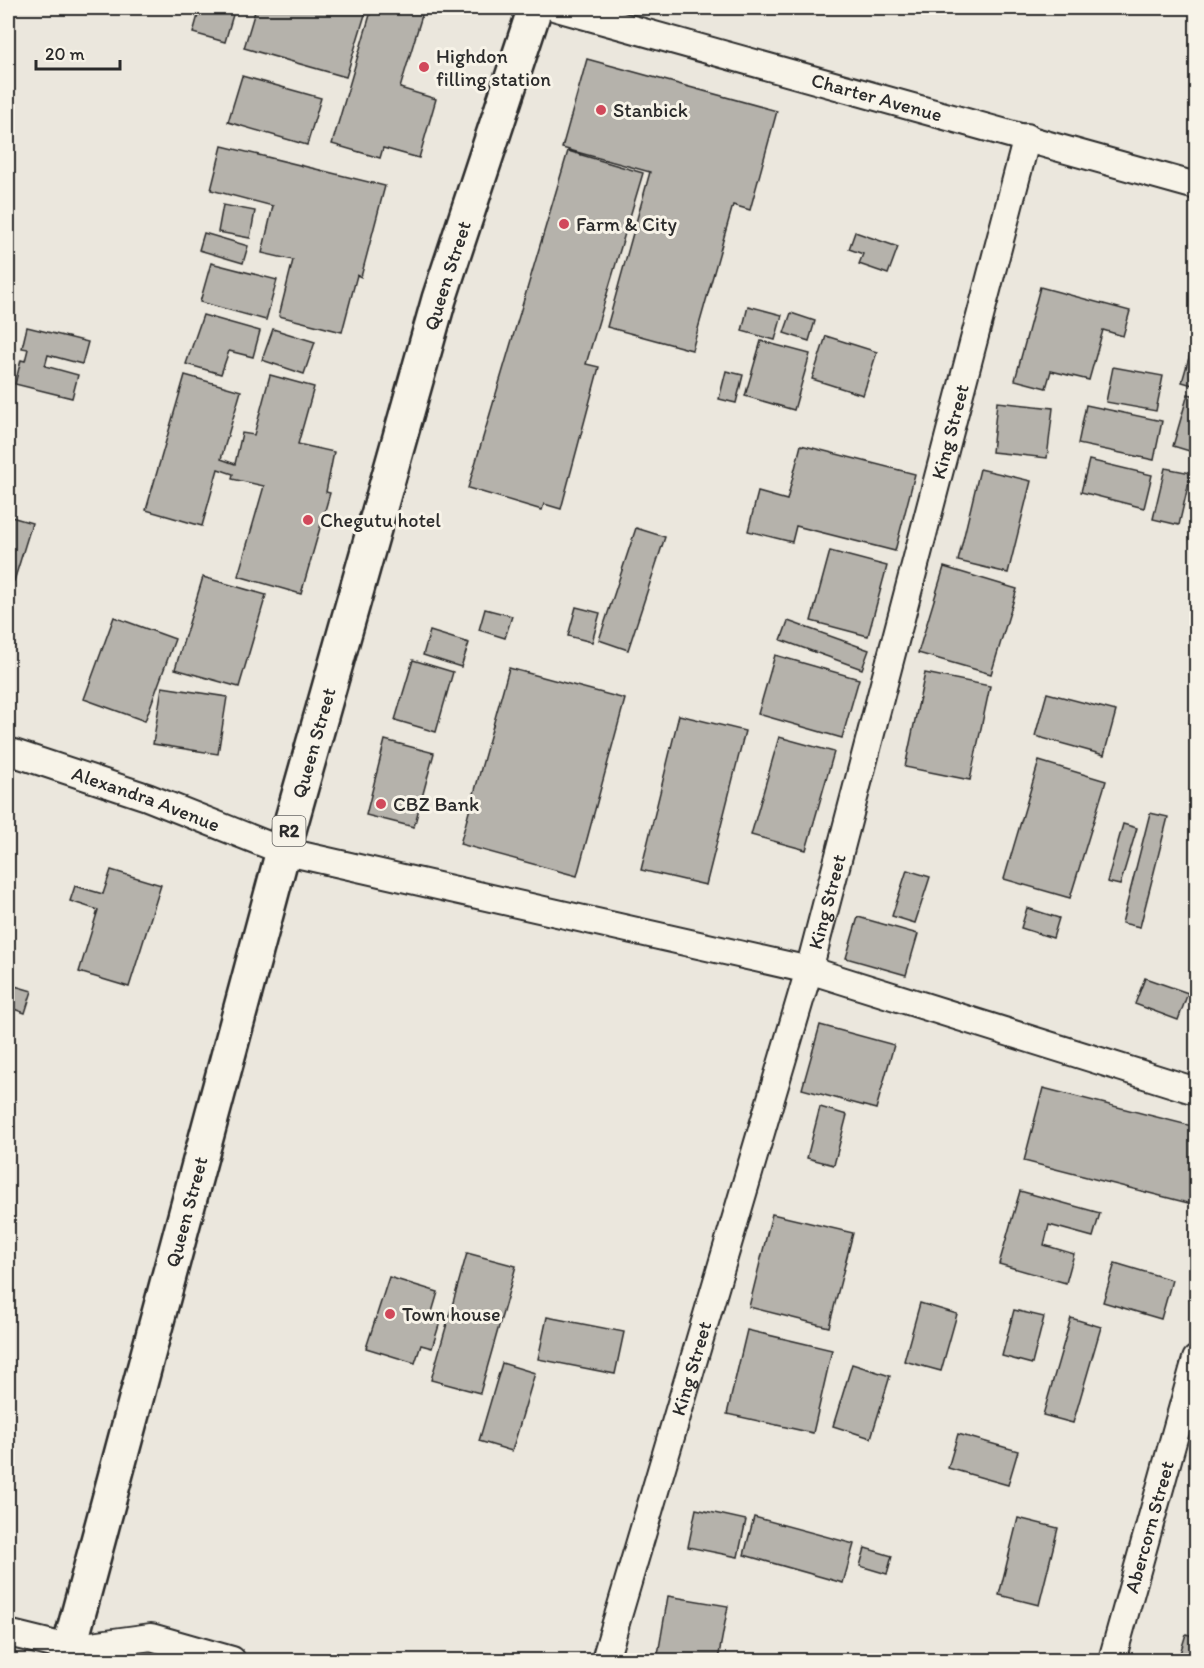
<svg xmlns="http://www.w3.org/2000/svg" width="1204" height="1668" font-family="Itim,sans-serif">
  <rect width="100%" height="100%" fill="#ebe7dd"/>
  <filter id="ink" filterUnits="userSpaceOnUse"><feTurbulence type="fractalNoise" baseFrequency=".0167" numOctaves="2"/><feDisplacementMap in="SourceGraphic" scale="12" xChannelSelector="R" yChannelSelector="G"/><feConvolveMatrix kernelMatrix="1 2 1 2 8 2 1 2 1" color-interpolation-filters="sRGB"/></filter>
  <g filter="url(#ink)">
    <!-- building -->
    <path fill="#b5b2ab" stroke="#2b2b2b" stroke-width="1.5" d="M200 8H235L225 42 193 33Z
      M256 8H367L346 77 244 48Z
      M372 8H408L423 12 400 88 436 99 419 158 383 148 380 158 332 144Z
      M587 59 777 111 750 210 733 205 692 350 607 327 650 172 562 148Z
      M242 76 321 98 307 145 228 122Z
      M222 146 385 186 361 277 357 275 342 332 279 316 293 260 262 253 273 206 211 190Z
      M568 151 643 173 586 364 599 367 561 509 544 504 542 510 468 488Z
      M223 205 255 211 250 238 218 232Z
      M855 232 898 247 888 274 859 264 863 254 849 249Z
      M204 233 248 246 243 263 199 250Z
      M211 263 277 280 266 320 200 302Z
      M1040 287 1130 311 1123 336 1103 330 1089 380 1051 371 1046 388 1015 380Z
      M748 306 782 315 775 340 742 331Z
      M791 313 815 321 809 341 784 333Z
      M203 315 260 331 253 357 229 351 221 374 186 364Z
      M27 327 88 342 82 364 48 355 45 366 78 375 72 398 15 384 21 360 25 361 28 349 22 348Z
      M273 329 315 342 304 374 262 360Z
      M1196 333V386L1182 382Z
      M826 336 877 352 863 395 812 379Z
      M761 341 810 354 794 410 745 396Z
      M1113 367 1163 376 1156 411 1106 402Z
      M726 371 743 375 736 403 719 399Z
      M185 375 241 391 221 459 235 464 242 433 254 435 270 375 314 387 298 444 334 452 326 492 330 493 301 594 238 576 264 486 232 479 233 474 218 469 202 526 146 510Z
      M1188 394 1196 396V453L1173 446Z
      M997 402 1053 408 1047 458 992 452Z
      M1086 405 1162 421 1154 460 1078 444Z
      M801 445 915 474 895 551 796 526 792 542 748 531 758 492 787 500Z
      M1089 460 1152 475 1144 508 1081 492Z
      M1165 468 1191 473 1179 525 1153 519Z
      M980 469 1031 481 1008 573 958 561Z
      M8 516 32 523 14 581 8 579Z
      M636 528 665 537 628 650 599 640Z
      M830 551 887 566 868 636 811 621Z
      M944 567 1017 589 991 674 918 653Z
      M203 577 266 595 239 687 175 669Z
      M576 607 600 613 592 642 568 636Z
      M485 609 512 616 505 638 479 630Z
      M114 617 175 639 145 721 84 699Z
      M788 621 869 650 862 669 781 640Z
      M430 631 469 643 461 667 423 655Z
      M775 655 859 679 842 738 758 714Z
      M413 660 453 672 436 732 395 720Z
      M509 668 625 699 577 876 460 844Z
      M925 673 990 686 970 780 905 767Z
      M162 687 227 697 218 754 153 744Z
      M1047 693 1116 711 1104 755 1035 736Z
      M679 715 745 731 706 885 641 870Z
      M779 737 834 752 806 850 751 835Z
      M385 740 434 753 414 827 366 815Z
      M1039 761 1106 781 1070 898 1004 879Z
      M1150 813 1168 817 1140 927 1122 923Z
      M1123 824 1137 828 1120 885 1107 882Z
      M111 870 161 885 129 987 79 972 98 910 70 901 75 886 103 894Z
      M907 870 930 877 915 923 892 916Z
      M1027 908 1059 918 1053 938 1021 928Z
      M858 917 918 934 906 975 846 958Z
      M1145 978 1188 993 1178 1020 1135 1004Z
      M8 984 32 991 25 1013 8 1007Z
      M820 1025 894 1045 876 1109 802 1089Z
      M1043 1088 1196 1127V1205L1024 1161Z
      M820 1107 847 1115 834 1165 807 1158Z
      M1020 1191 1100 1213 1093 1237 1049 1225 1044 1245 1074 1254 1066 1283 999 1264Z
      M772 1214 853 1233 829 1327 749 1307Z
      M467 1253 516 1266 480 1393 431 1380Z
      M1115 1263 1172 1280 1161 1319 1103 1302Z
      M389 1277 438 1292 430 1319 440 1322 432 1348 421 1345 415 1363 366 1348Z
      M920 1303 957 1314 941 1371 904 1361Z
      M1014 1310 1044 1317 1032 1364 1002 1356Z
      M547 1317 624 1332 615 1374 538 1359Z
      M1071 1318 1101 1327 1073 1423 1043 1415Z
      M747 1330 832 1350 813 1433 727 1414Z
      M502 1363 535 1373 512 1451 479 1441Z
      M852 1364 890 1376 871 1438 833 1426Z
      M958 1434 1018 1451 1008 1485 948 1468Z
      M696 1509 746 1520 738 1557 688 1547Z
      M754 1517 854 1544 843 1583 744 1555Z
      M1018 1518 1058 1528 1039 1605 999 1595Z
      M865 1548 892 1556 887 1574 860 1566Z
      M668 1596 728 1606 718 1660H657Z
      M1186 1634 1196 1637V1660H1178Z"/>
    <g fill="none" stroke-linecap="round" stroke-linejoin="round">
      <!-- minor casing -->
      <g stroke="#2b2b2b" stroke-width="30">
        <g id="minor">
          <path id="s1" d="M557 8 1196 186"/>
          <path id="s2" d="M8 751 147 797 283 851 809 970 1196 1091"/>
          <path d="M8 1633 69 1648 151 1637 232 1660"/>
          <path id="s3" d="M605 1660 809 970 1027 137"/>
          <path id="s4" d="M1112 1660 1196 1359"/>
        </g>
      </g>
      <!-- trunk casing -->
      <g stroke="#2b2b2b" stroke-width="38">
        <g id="trunk">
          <path id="s5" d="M66 1660 283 851 439 299 535 8"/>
        </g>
      </g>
      <!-- minor -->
      <use href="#minor" stroke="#f7f3e8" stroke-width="26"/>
      <!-- trunk -->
      <use href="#trunk" stroke="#f7f3e8" stroke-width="33"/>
    </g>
  </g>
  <!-- markers -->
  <g fill="#d1495b" stroke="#f7f3e8" stroke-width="2">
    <circle cx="424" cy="67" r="6"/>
    <circle cx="601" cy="110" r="6"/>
    <circle cx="564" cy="224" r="6"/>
    <circle cx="308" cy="520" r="6"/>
    <circle cx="381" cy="804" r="6"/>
    <circle cx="390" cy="1314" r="6"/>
  </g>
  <g text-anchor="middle" stroke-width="6" stroke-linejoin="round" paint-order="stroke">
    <!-- shield labels -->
    <rect fill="#f7f3e8" stroke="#686764" stroke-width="1.5" x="272.5" y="816" width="33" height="30" rx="4.5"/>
    <g font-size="18" font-weight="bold" fill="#2b2b2b">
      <text x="289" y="837">R2</text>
    </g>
    <!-- poi labels -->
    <g font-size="20" fill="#2b2b2b" stroke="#f7f3e8" text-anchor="start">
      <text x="436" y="63">Highdon<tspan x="436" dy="23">filling station</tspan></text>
      <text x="613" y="117">Stanbick</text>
      <text x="576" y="231">Farm &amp; City</text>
      <text x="320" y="527">Chegutu hotel</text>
      <text x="393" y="811">CBZ Bank</text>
      <text x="402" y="1321">Town house</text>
    </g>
    <!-- street labels -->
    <g font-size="20" fill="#2b2b2b" stroke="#f7f3e8">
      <text dy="7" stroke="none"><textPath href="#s1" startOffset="332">Charter Avenue</textPath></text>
      <text dy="7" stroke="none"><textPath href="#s5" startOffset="1436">Queen Street</textPath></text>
      <text dy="7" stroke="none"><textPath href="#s3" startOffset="1276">King Street</textPath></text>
      <text dy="7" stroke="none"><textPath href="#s5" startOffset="950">Queen Street</textPath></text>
      <text dy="7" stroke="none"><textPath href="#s2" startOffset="146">Alexandra Avenue</textPath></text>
      <text dy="7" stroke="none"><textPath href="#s3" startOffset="790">King Street</textPath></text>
      <text dy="7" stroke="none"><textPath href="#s5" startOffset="464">Queen Street</textPath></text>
      <text dy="7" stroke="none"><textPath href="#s3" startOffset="304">King Street</textPath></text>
      <text dy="7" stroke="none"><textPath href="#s4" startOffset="138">Abercorn Street</textPath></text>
    </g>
  </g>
  <!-- margin -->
  <rect width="1204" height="1668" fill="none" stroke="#f7f3e8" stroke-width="30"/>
  <rect x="15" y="15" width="1174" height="1638" fill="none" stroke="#2b2b2b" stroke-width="2" filter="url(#ink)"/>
  <!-- scale -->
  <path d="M36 60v9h84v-9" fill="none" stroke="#2b2b2b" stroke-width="3"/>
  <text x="45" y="60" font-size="18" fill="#2b2b2b" stroke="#f7f3e8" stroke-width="4.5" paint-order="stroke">20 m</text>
</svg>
